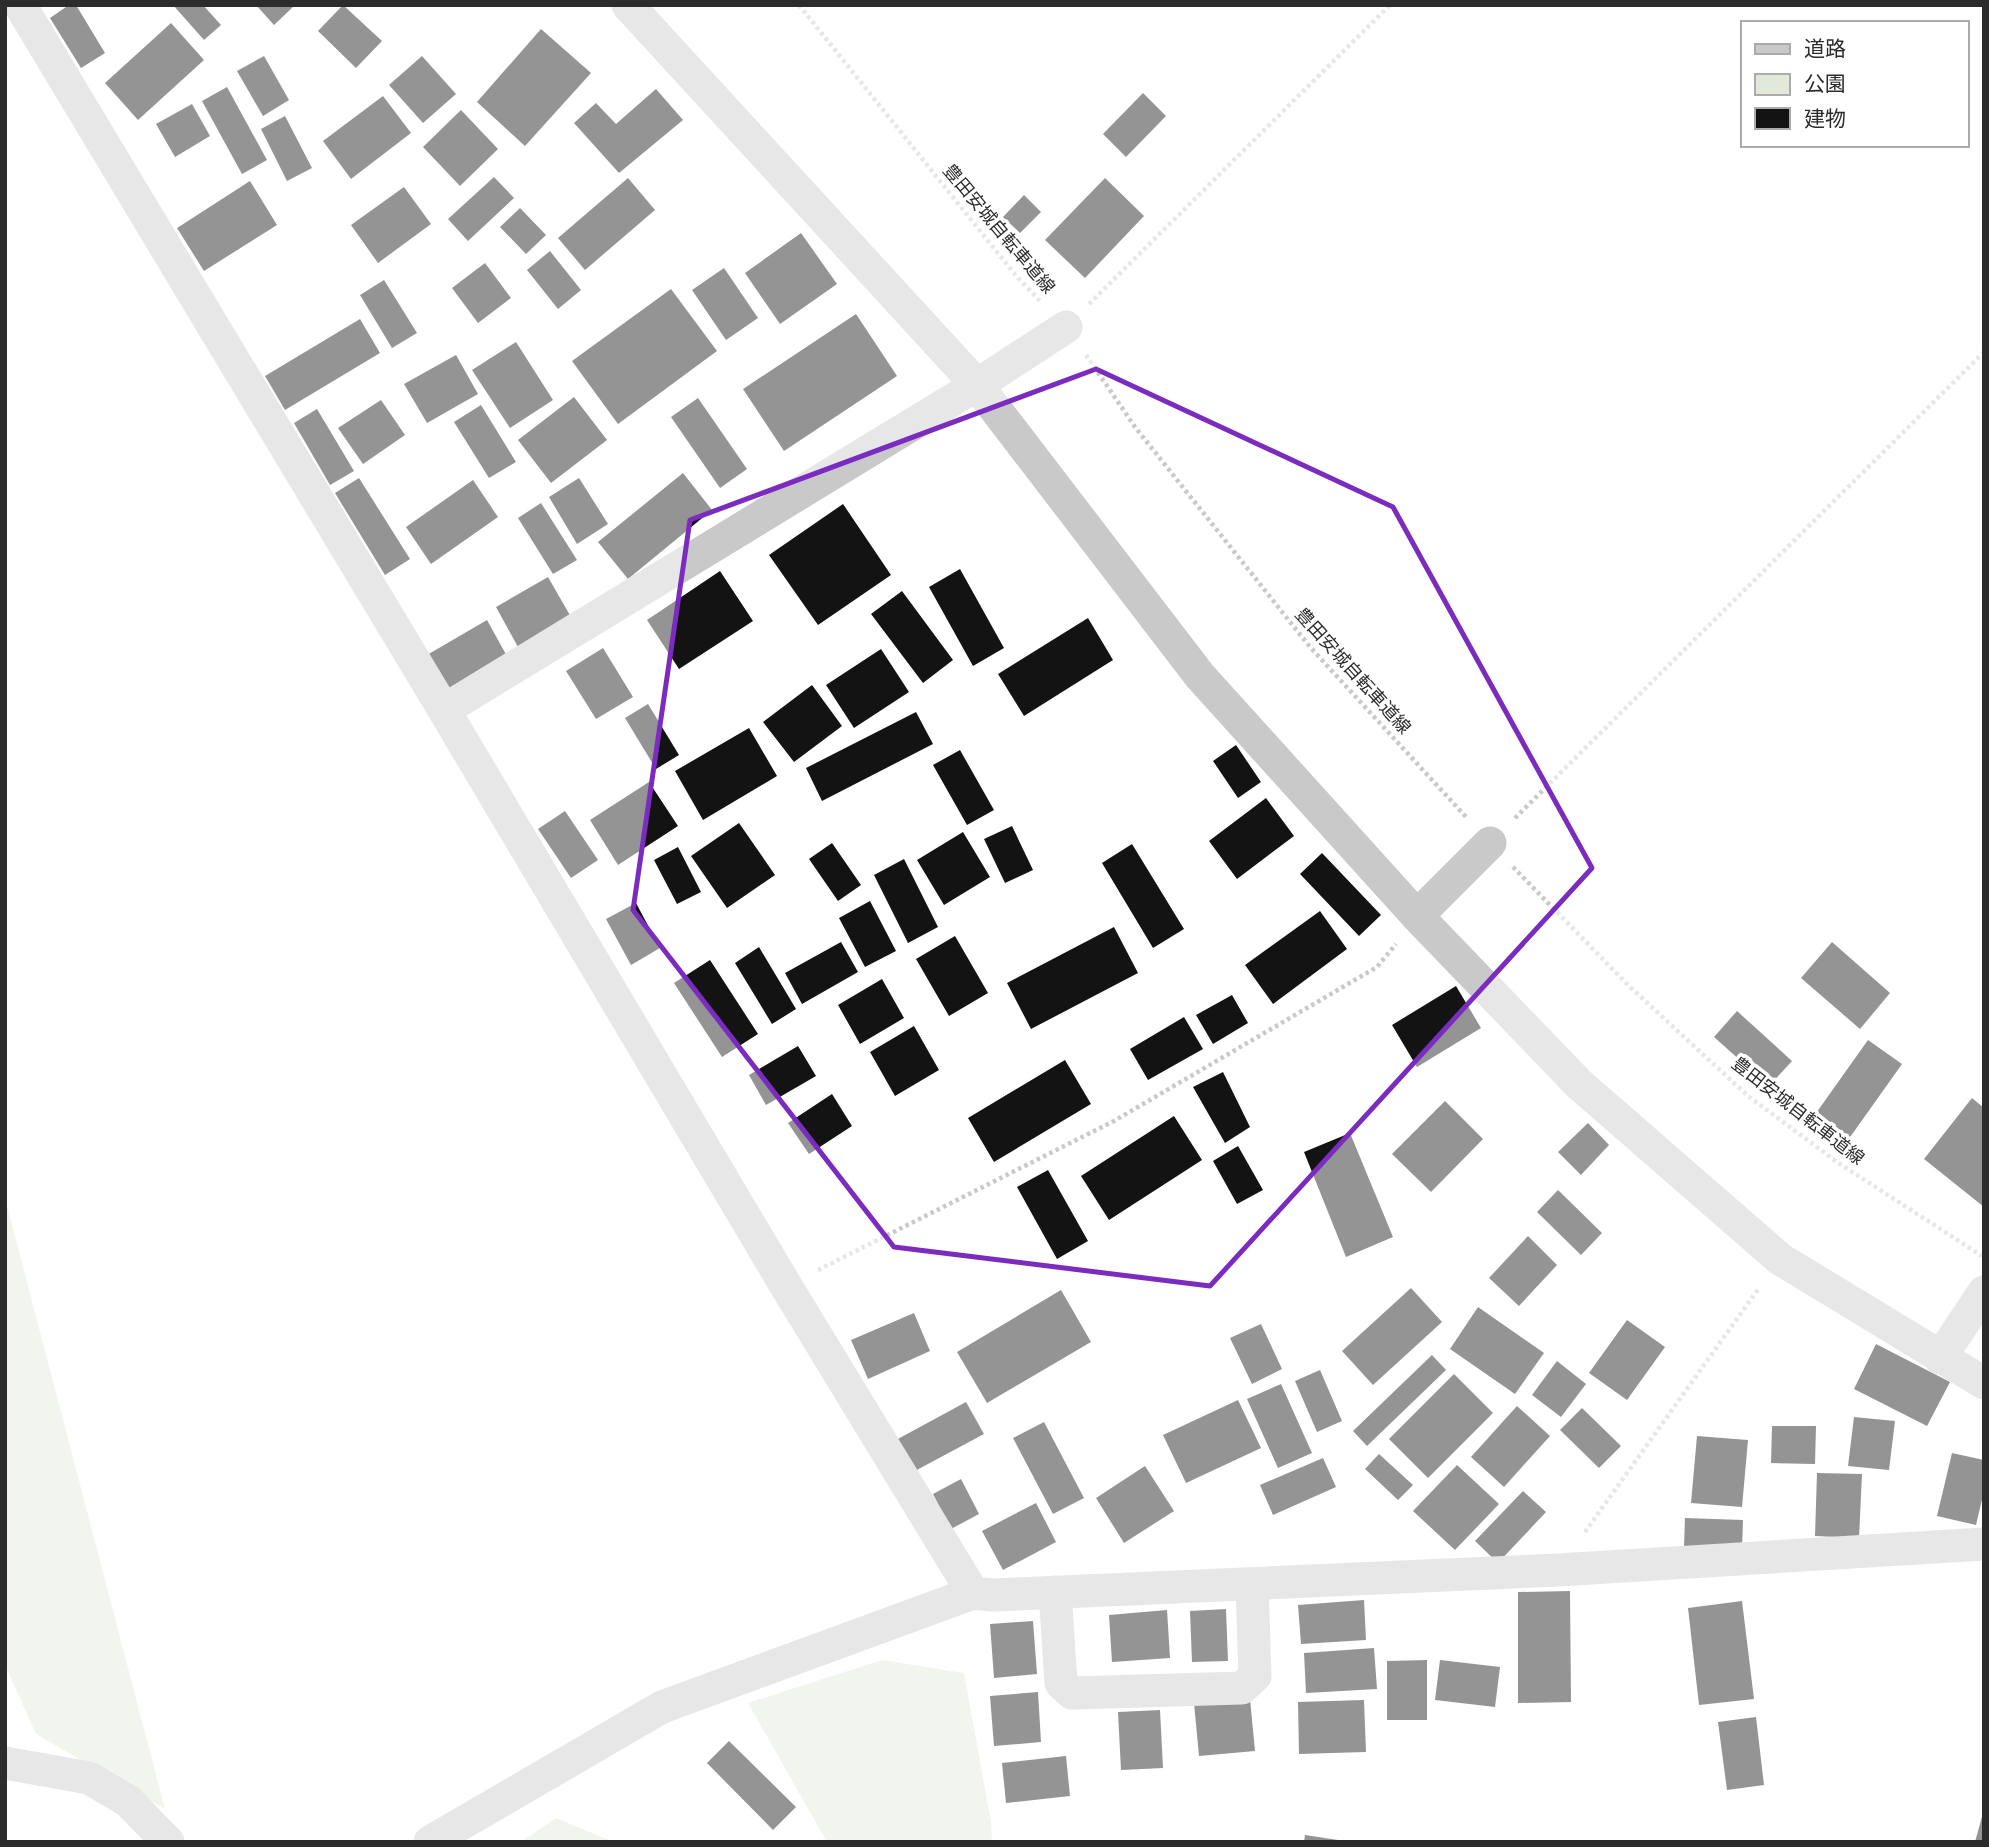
<svg xmlns="http://www.w3.org/2000/svg" width="1989" height="1847" font-family="Ubuntu,'Noto Sans JP',sans-serif">
  <rect width="100%" height="100%" fill="#fff"/>
  <!-- green -->
  <path fill="#e2e9da" d="M5 1198 165 1809 36 1734 5 1665Z
    M882 1660 964 1673 991 1822 992 1842H827L748 1703Z
    M556 1818 614 1842H521Z"/>
  <!-- building -->
  <path fill="#131313" d="M69 5H76L105 53 81 68 50 18Z
    M173 5H203L221 25 204 40Z
    M256 5H295L274 25Z
    M343 5 382 41 356 68 318 31Z
    M171 23 204 60 138 120 105 83Z
    M541 29 591 73 525 146 477 102Z
    M264 56 289 100 263 116 237 71Z
    M422 56 456 94 423 123 389 85Z
    M227 87 267 160 242 174 202 101Z
    M656 89 683 120 619 173 574 123 596 103 616 124Z
    M1143 93 1166 116 1126 157 1103 134Z
    M383 96 411 133 351 179 323 141Z
    M192 104 210 136 175 157 156 124Z
    M461 110 498 149 460 186 423 147Z
    M285 116 312 168 287 181 261 129Z
    M494 177 514 198 468 241 448 219Z
    M628 178 655 210 585 270 558 238Z
    M1105 178 1144 216 1085 278 1045 240Z
    M250 181 277 225 204 271 177 228Z
    M404 187 431 224 378 263 351 225Z
    M1024 195 1041 212 1020 233 1003 217Z
    M520 208 546 235 526 254 500 227Z
    M801 233 837 284 780 324 745 273Z
    M550 251 581 290 558 309 527 270Z
    M485 263 511 298 478 323 452 288Z
    M724 268 758 318 726 340 692 290Z
    M384 280 417 333 392 348 360 295Z
    M671 289 717 351 618 424 572 361Z
    M856 314 897 376 784 451 743 389Z
    M360 319 380 353 285 410 265 376Z
    M516 342 553 400 510 428 472 370Z
    M456 355 478 394 427 423 404 384Z
    M574 397 607 440 551 483 518 440Z
    M698 398 747 469 720 488 671 417Z
    M381 400 405 435 363 464 338 428Z
    M481 405 516 462 489 478 454 422Z
    M317 409 354 471 330 485 294 423Z
    M683 473 712 510 628 579 598 542Z
    M359 478 410 559 385 575 335 493Z
    M579 478 608 524 577 544 549 497Z
    M473 480 498 517 431 564 406 527Z
    M541 503 577 560 553 574 518 518Z
    M843 504 891 575 818 625 769 555Z
    M960 569 1004 648 973 666 929 587Z
    M720 571 753 621 679 669 647 620Z
    M548 577 571 617 518 647 496 607Z
    M902 591 953 660 923 683 871 614Z
    M1088 618 1113 660 1024 716 998 674Z
    M487 620 508 658 448 692 427 655Z
    M603 648 633 697 596 719 566 671Z
    M881 649 909 692 854 728 826 685Z
    M812 685 842 726 794 762 763 722Z
    M648 704 679 755 656 769 625 718Z
    M916 712 933 744 822 801 806 768Z
    M749 728 777 776 703 820 675 771Z
    M1236 745 1261 782 1238 798 1213 761Z
    M960 750 994 810 967 825 933 765Z
    M649 782 678 826 618 865 590 820Z
    M1266 798 1294 836 1237 879 1209 841Z
    M565 811 598 860 571 878 538 829Z
    M739 823 775 875 727 908 691 856Z
    M1012 826 1033 870 1005 883 984 839Z
    M963 832 990 877 944 905 917 860Z
    M832 843 861 885 838 901 809 859Z
    M1132 844 1184 929 1153 948 1102 863Z
    M678 847 701 892 677 904 654 860Z
    M1322 853 1381 915 1359 936 1300 874Z
    M904 859 938 927 908 943 874 875Z
    M870 901 896 951 865 967 839 918Z
    M636 903 660 948 631 965 606 919Z
    M1320 911 1347 949 1273 1004 1245 965Z
    M1114 927 1138 973 1031 1029 1007 983Z
    M955 936 988 993 949 1016 916 959Z
    M841 942 858 972 802 1004 785 973Z
    M1832 942 1890 993 1860 1029 1801 978Z
    M759 947 796 1009 772 1024 735 963Z
    M710 960 758 1034 722 1057 674 983Z
    M882 979 904 1018 860 1044 838 1005Z
    M1456 986 1481 1028 1417 1067 1392 1025Z
    M1232 995 1248 1023 1213 1044 1196 1015Z
    M1737 1011 1792 1061 1769 1086 1714 1037Z
    M1184 1017 1203 1049 1148 1080 1130 1049Z
    M914 1026 939 1070 895 1096 870 1052Z
    M1868 1040 1902 1064 1848 1140 1814 1116Z
    M798 1046 816 1076 766 1105 749 1075Z
    M1065 1060 1091 1104 994 1162 968 1118Z
    M1223 1072 1250 1127 1225 1143 1193 1087Z
    M832 1094 852 1126 809 1154 788 1123Z
    M1972 1098 1984 1108V1207L1924 1159Z
    M1445 1101 1483 1139 1431 1192 1392 1154Z
    M1174 1116 1202 1160 1109 1220 1081 1176Z
    M1588 1123 1609 1145 1581 1175 1558 1152Z
    M1350 1133 1393 1237 1346 1257 1304 1152Z
    M1238 1146 1263 1190 1237 1204 1213 1161Z
    M1048 1170 1088 1241 1057 1259 1017 1187Z
    M1558 1190 1602 1233 1581 1255 1537 1212Z
    M1528 1236 1557 1265 1519 1306 1489 1278Z
    M1411 1288 1442 1322 1373 1385 1342 1351Z
    M1061 1290 1091 1342 987 1403 957 1352Z
    M1478 1307 1544 1353 1515 1394 1450 1349Z
    M914 1313 930 1351 868 1379 851 1340Z
    M1627 1320 1665 1347 1627 1400 1589 1373Z
    M1261 1324 1282 1369 1252 1384 1230 1338Z
    M1876 1344 1950 1382 1927 1426 1854 1389Z
    M1432 1355 1446 1370 1367 1446 1353 1431Z
    M1557 1361 1586 1384 1561 1417 1532 1395Z
    M1320 1370 1342 1421 1317 1432 1295 1381Z
    M1454 1374 1493 1413 1428 1478 1389 1439Z
    M1281 1384 1312 1453 1278 1468 1247 1399Z
    M1238 1400 1261 1448 1186 1483 1163 1435Z
    M966 1402 984 1434 913 1472 896 1440Z
    M1517 1406 1550 1436 1504 1487 1471 1457Z
    M1582 1408 1621 1446 1599 1468 1560 1430Z
    M1854 1417 1895 1421 1889 1470 1848 1466Z
    M1044 1422 1084 1498 1053 1514 1013 1438Z
    M1772 1426H1816L1815 1464 1771 1463Z
    M1697 1436 1748 1440 1742 1507 1691 1503Z
    M1952 1453 1984 1460V1491L1976 1525 1937 1516Z
    M1379 1454 1413 1485 1398 1500 1365 1469Z
    M1323 1458 1336 1487 1273 1515 1260 1485Z
    M1457 1465 1499 1504 1455 1550 1413 1511Z
    M1145 1466 1174 1511 1124 1543 1096 1498Z
    M1817 1473 1862 1474 1859 1538 1815 1536Z
    M961 1479 979 1514 951 1529 933 1494Z
    M1523 1491 1546 1512 1498 1563 1475 1541Z
    M1036 1503 1056 1542 1003 1570 982 1531Z
    M1685 1518 1743 1520 1742 1550 1684 1547Z
    M1570 1591 1571 1702 1518 1703V1592Z
    M1364 1600 1366 1640 1301 1644 1298 1605Z
    M1742 1601 1754 1699 1699 1705 1688 1608Z
    M1226 1609 1228 1661 1192 1662 1190 1611Z
    M1167 1610 1170 1658 1112 1662 1109 1615Z
    M1033 1621 1037 1674 994 1678 990 1624Z
    M1374 1648 1377 1689 1306 1693 1304 1653Z
    M1427 1660V1720H1387V1661Z
    M1440 1660 1500 1667 1495 1707 1435 1700Z
    M1038 1692 1041 1742 994 1746 990 1696Z
    M1250 1699 1255 1751 1199 1756 1194 1703Z
    M1364 1700 1366 1752 1299 1754 1298 1702Z
    M1160 1710 1163 1768 1121 1770 1118 1712Z
    M1756 1717 1764 1785 1727 1790 1718 1722Z
    M729 1741 796 1807 773 1830 707 1763Z
    M1066 1756 1070 1796 1006 1803 1002 1763Z
    M1983 1813 1984 1842H1975Z
    M1305 1835 1338 1840V1842H1304Z"/>
  <g fill="none" stroke-linecap="round" stroke-linejoin="round">
    <!-- path -->
    <path stroke="#c9c9c9" stroke-width="4.5" stroke-dasharray="3.5 3.5" stroke-linecap="butt" d="M799 5 1017 277 1042 303
      M1089 304 1390 5
      M1086 355 1135 427 1310 647 1467 818
      M1515 818 1984 352
      M1513 867 1629 986 1748 1096 1837 1162 1982 1256
      M818 1270 1114 1121 1377 967 1396 944
      M1585 1532 1759 1288"/>
    <!-- minor -->
    <path stroke="#c9c9c9" stroke-width="33" d="M20 5 444 710 786 1286 973 1593
      M628 5 977 385 1200 676 1417 916 1579 1084 1780 1259 1984 1383
      M444 710 977 385 1066 327
      M1417 916 1490 843
      M1940 1358 1984 1292
      M1055 1592 1061 1683 1072 1693 1242 1688 1255 1676 1252 1584
      M5 1763 89 1778 128 1801 168 1842
      M430 1842 662 1707 973 1593 993 1595 1558 1570 1984 1544"/>
  </g>
  <!-- marked area -->
  <path d="M0 0H1989V1847H0ZM1096 369 1393 507 1592 868 1210 1286 894 1247 633 910 690 520Z" fill="#fff" fill-opacity=".55" fill-rule="evenodd"/>
  <path fill="none" stroke="#7b2cbf" stroke-width="5" stroke-linejoin="round" d="M1096 369 1393 507 1592 868 1210 1286 894 1247 633 910 690 520Z"/>
  <g text-anchor="middle" stroke-width="7" stroke-linejoin="round" paint-order="stroke">
    <!-- street labels -->
    <g font-size="18" fill="#2c2c2c" stroke="#fff">
      <text transform="translate(999 229) rotate(50)" y="6">豊田安城自転車道線</text>
      <text transform="translate(1353 671) rotate(48)" y="6">豊田安城自転車道線</text>
      <text transform="translate(1798 1111) rotate(38)" y="6">豊田安城自転車道線</text>
    </g>
  </g>
  <!-- border -->
  <rect width="1989" height="1847" fill="none" stroke="#2c2c2c" stroke-width="14"/>
  <!-- legend -->
  <rect x="1741" y="21" width="228" height="126" fill="#ffffff" stroke="#ababab" stroke-width="2"/>
  <rect x="1755" y="44" width="35" height="10" fill="#c9c9c9" stroke="#ababab" stroke-width="2"/>
  <text x="1804" y="56" font-size="21" fill="#2c2c2c">道路</text>
  <rect x="1755" y="74" width="35" height="21" fill="#e2e9da" stroke="#ababab" stroke-width="2"/>
  <text x="1804" y="91" font-size="21" fill="#2c2c2c">公園</text>
  <rect x="1755" y="108" width="35" height="21" fill="#131313" stroke="#ababab" stroke-width="2"/>
  <text x="1804" y="126" font-size="21" fill="#2c2c2c">建物</text>
</svg>
